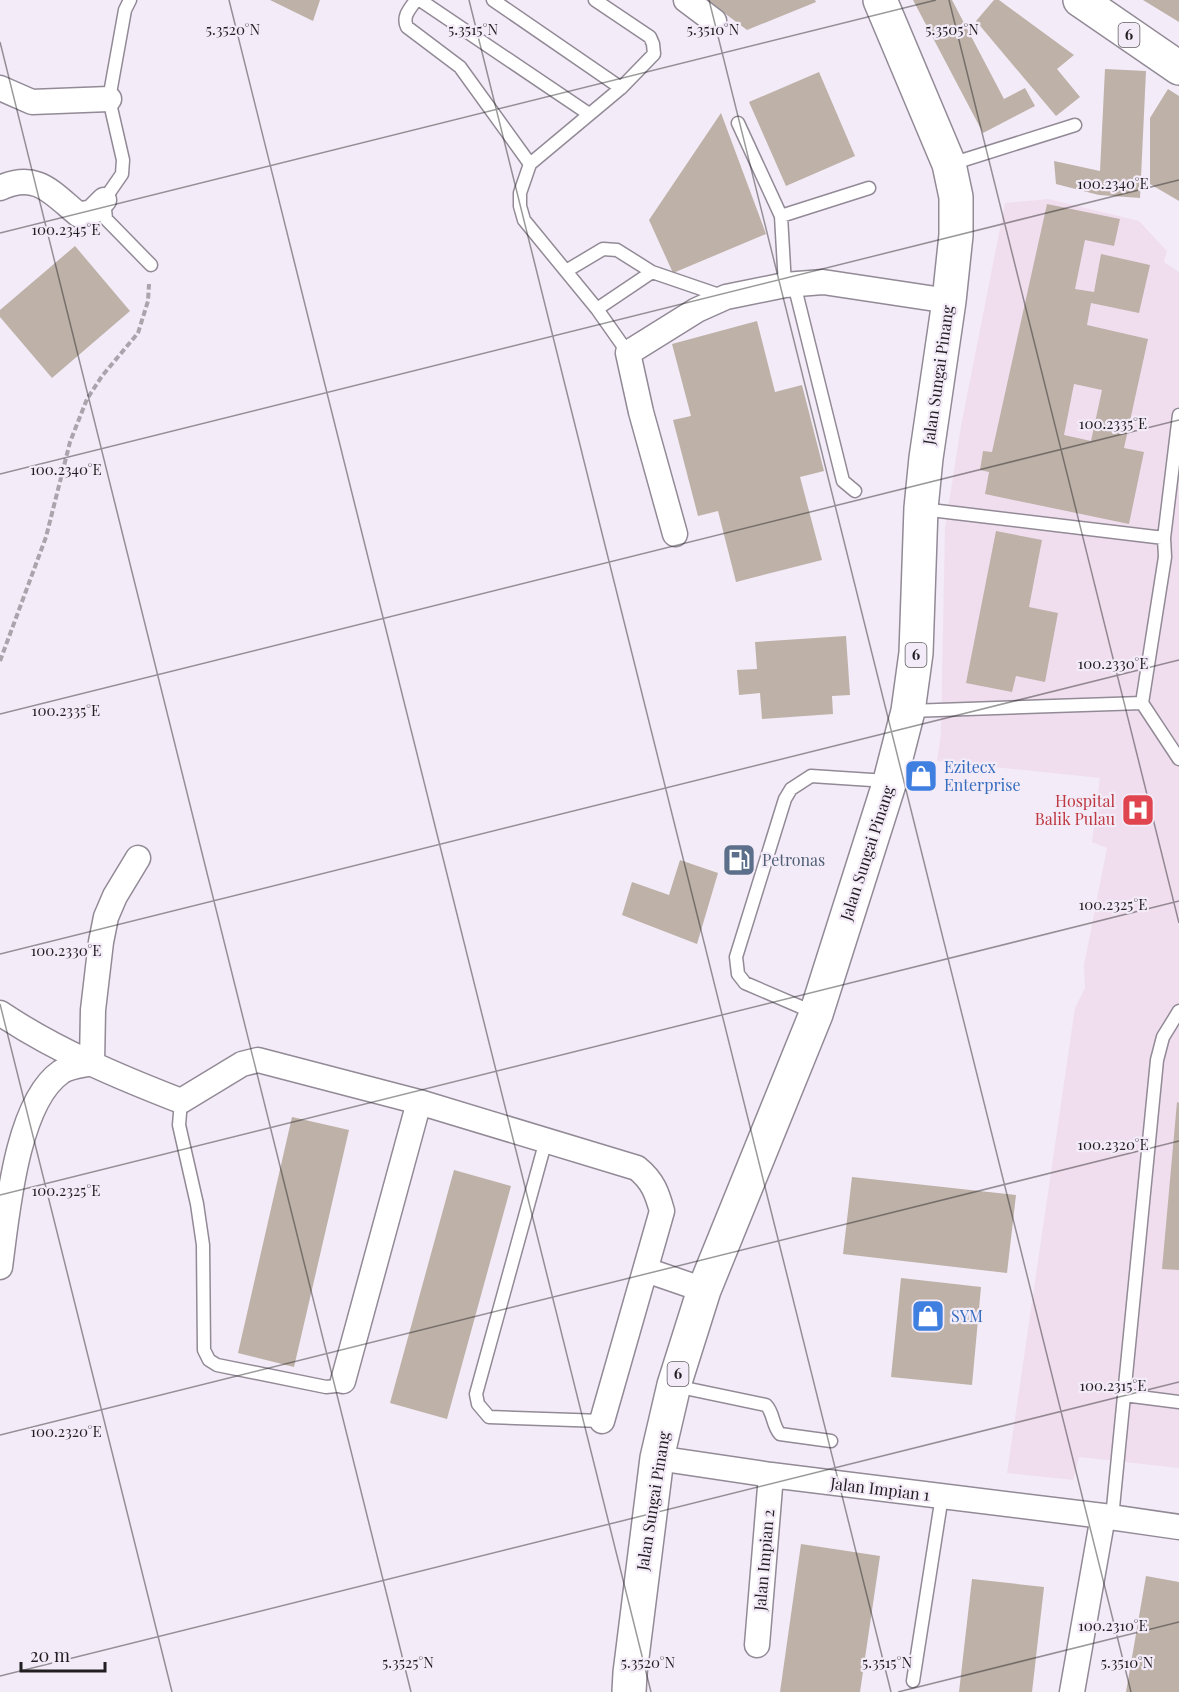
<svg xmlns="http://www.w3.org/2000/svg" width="1179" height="1692" font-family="'Playfair Display',serif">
  <rect width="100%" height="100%" fill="#f3ebf7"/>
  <!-- medical -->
  <path fill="#f0deef" d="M1048 199 1139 221 1167 251 1164 262 1179 272V1468L1079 1457 1073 1480 1007 1473 1075 1008 1085 988 1084 965 1107 848 1092 842 1100 778 937 761 941 733 945 528 961 426 1005 203Z"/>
  <!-- building -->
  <path fill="#bdb1a8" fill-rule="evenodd" d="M270 0H320L313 21Z
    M707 0H815L816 2 747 30Z
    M913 0H952L1004 99 1025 88 1035 106 983 133Z
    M994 0H999L1074 55 1057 69 1080 97 1056 116 976 21Z
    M1143 0H1179V22Z
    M1105 69 1146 71 1140 198 1099 195 1056 184 1054 161 1100 171Z
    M819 72 855 156 786 186 749 102Z
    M1168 89 1179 96V201L1150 184V118Z
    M721 113 766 234 673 273 649 220Z
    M1047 204 1120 219 1114 246 1085 240 1075 289 1094 292 1101 254 1150 265 1139 313 1091 303 1087 325 1148 339 1124 448 1144 452 1129 524 985 494 989 472 980 470 983 451 992 452ZM1074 384 1102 390 1091 441 1064 435Z
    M75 246 130 311 52 378 0 317V310Z
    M757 321 775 392 802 385 824 471 800 477 822 560 736 582 718 511 698 516 673 420 691 416 672 344Z
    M996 531 1042 540 1029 607 1058 613 1045 682 1016 676 1012 692 966 683Z
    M846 636 850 695 832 696 833 714 762 719 760 693 739 695 737 670 757 669 755 642Z
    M680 860 718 873 697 944 622 915 632 882 669 895Z
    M1177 1102 1179 1103V1270L1162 1269Z
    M292 1117 349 1130 294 1367 238 1353Z
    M454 1170 511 1186 447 1419 390 1403Z
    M852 1177 1016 1195 1007 1273 843 1254Z
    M901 1278 981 1287 972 1385 891 1377Z
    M801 1544 880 1556 860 1692H780Z
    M1146 1576 1179 1582V1692H1126Z
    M972 1579 1044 1587 1032 1692H959Z"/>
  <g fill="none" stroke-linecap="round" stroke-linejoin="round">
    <!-- service casing -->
    <g stroke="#928a96" stroke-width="15">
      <path id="service" d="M130 0 125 10 109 99 123 160 122 174 104 200 106 219 151 265
        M416 0C410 9 402 16 407 27L460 67 530 164
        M420 0 589 114
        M493 0 621 88
        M595 0 650 37 653 44 654 54 621 88 530 164 520 193V206L524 220 597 309 628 353
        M738 123 781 216 785 285
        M951 164 1075 125
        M781 216 869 188
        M566 271 603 249 617 250 652 272 725 297
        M794 284 843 481 855 491
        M597 309 652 272
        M1164 538 1179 415
        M1142 703 1179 759
        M909 711 1142 703 1165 557 1164 538 922 509
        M815 1013 745 983 738 974 736 957 785 799 791 789 811 776 887 781
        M181 1101 179 1125 197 1204 203 1245 204 1350 209 1360 217 1365 326 1387 336 1386 343 1381
        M546 1140 476 1394 478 1404 489 1417 602 1421
        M675 1386 766 1405C774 1413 772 1425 780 1434L831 1441
        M1124 1395 1179 1402
        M1112 1518 1157 1060 1163 1037 1179 1011
        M913 1681 942 1496"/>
    </g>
    <!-- minor casing -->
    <g stroke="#928a96" stroke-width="27">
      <path id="minor" d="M686 0 714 21
        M0 88 32 102 109 99
        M0 188C37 171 52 193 79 215L92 212 104 200
        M675 534 641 412 628 353 697 310 726 297 785 285 823 282 949 301
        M0 1013C55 1050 119 1077 181 1101L242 1064 258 1060 419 1102 637 1168C653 1181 657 1193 662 1211L602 1421
        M0 1267C7 1216 16 1103 61 1072 69 1066 83 1065 92 1063L93 1010 101 942 106 917 115 896 138 858
        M646 1270 704 1290
        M343 1381 419 1102
        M657 1458 771 1475 1103 1516 1179 1527
        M757 1645 771 1475
        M1072 1692 1103 1516"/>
    </g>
    <!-- primary casing -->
    <g stroke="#928a96" stroke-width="36">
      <path id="primary" d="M1080 0 1179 68
        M629 1692 630 1673 657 1458 674 1385 704 1290 816 1014 890 781 908 711 916 653 921 508 926 458 949 301 956 235V197L949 164 880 0"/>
    </g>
    <!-- path -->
    <path stroke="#aaa4ad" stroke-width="4" stroke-dasharray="6 3" stroke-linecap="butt" d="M0 661 46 537 70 442 87 399 102 376 138 333 148 301 149 284"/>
    <!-- service -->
    <use href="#service" stroke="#fff" stroke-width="12"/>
    <!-- minor -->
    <use href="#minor" stroke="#fff" stroke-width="24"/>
    <!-- primary -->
    <use href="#primary" stroke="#fff" stroke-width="33"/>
  </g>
  <!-- ticks -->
  <path fill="none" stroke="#211e22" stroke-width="1.5" stroke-opacity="0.45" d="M229 0 651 1692M469 0 891 1692M709 0 1131 1692M949 0 1179 923M0 42 411 1692M0 233 936 0M0 474 1179 180M0 714 1179 420M0 954 1179 660M0 1004 172 1692M0 1195 1179 901M0 1435 1179 1141M0 1676 1179 1382M898 1692 1179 1622"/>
  <!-- icons -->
  <defs>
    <g id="shop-square" transform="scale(1.725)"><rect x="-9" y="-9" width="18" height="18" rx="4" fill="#3f7fe0" stroke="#f3ebf7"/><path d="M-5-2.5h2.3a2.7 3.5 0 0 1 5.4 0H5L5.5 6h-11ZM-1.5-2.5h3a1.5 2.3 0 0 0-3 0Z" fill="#fff"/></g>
    <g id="hospital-square" transform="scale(1.725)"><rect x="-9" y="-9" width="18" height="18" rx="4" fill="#e0444e" stroke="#f3ebf7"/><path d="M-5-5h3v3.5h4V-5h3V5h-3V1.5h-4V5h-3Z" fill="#fff"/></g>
    <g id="fuel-square" transform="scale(1.725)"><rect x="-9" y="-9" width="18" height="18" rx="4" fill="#5c6f8a" stroke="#f3ebf7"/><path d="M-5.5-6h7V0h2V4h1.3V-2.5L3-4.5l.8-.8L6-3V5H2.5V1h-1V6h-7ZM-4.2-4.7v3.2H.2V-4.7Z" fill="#fff"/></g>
  </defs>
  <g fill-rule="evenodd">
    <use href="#shop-square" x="921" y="776"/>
    <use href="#hospital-square" x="1138" y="810"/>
    <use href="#fuel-square" x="739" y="860"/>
    <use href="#shop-square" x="928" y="1316"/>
  </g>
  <g text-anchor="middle" stroke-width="4.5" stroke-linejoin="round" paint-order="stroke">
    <!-- shield labels -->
    <g fill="#f3ebf7" stroke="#605c62" stroke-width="1.5">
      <rect x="1118.5" y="23" width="21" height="24" rx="4.5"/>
      <rect x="905.5" y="643" width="21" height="24" rx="4.5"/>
      <rect x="667.5" y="1362" width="21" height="24" rx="4.5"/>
    </g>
    <g font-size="15" font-weight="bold" fill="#211e22">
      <text x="1129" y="40">6</text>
      <text x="916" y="660">6</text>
      <text x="678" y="1379">6</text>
    </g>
    <!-- street labels -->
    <g font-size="16" fill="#211e22" stroke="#f3ebf7">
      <text transform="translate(938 375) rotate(-82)" y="6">Jalan Sungai Pinang</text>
      <text transform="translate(867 853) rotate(-72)" y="6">Jalan Sungai Pinang</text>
      <text transform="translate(880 1489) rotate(7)" y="6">Jalan Impian 1</text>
      <text transform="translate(653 1501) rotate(-81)" y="6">Jalan Sungai Pinang</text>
      <text transform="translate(764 1560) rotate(-85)" y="6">Jalan Impian 2</text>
    </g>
    <!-- shop labels -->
    <g font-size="16" fill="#366cbe" stroke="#f3ebf7" text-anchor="start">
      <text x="944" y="773">Ezitecx<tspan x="944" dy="18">Enterprise</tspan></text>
      <text x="951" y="1322">SYM</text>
    </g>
    <!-- health labels -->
    <g font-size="16" fill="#be3a42" stroke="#f3ebf7" text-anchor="end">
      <text x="1115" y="807">Hospital<tspan x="1115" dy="18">Balik Pulau</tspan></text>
    </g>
    <!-- service labels -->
    <g font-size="16" fill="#4e5e75" stroke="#f3ebf7" text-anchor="start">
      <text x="762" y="866">Petronas</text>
    </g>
  </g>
  <g font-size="15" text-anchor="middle" fill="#211e22" stroke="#f3ebf7" stroke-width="4.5" stroke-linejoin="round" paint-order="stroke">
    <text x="233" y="35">5.3520°N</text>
    <text x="473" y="35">5.3515°N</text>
    <text x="713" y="35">5.3510°N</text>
    <text x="952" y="35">5.3505°N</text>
    <text x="1113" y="189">100.2340°E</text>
    <text x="66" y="235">100.2345°E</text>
    <text x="1113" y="429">100.2335°E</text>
    <text x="66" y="475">100.2340°E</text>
    <text x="1113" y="669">100.2330°E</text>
    <text x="66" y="716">100.2335°E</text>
    <text x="1113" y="910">100.2325°E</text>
    <text x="66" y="956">100.2330°E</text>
    <text x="1113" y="1150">100.2320°E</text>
    <text x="66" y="1196">100.2325°E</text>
    <text x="1113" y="1391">100.2315°E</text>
    <text x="66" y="1437">100.2320°E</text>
    <text x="1113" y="1631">100.2310°E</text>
    <text x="408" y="1668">5.3525°N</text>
    <text x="648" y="1668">5.3520°N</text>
    <text x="887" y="1668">5.3515°N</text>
    <text x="1127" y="1668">5.3510°N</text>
  </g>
  <!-- scale -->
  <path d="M21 1662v9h84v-9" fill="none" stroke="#211e22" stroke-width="3"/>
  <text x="30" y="1662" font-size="18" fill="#211e22" stroke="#f3ebf7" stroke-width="4.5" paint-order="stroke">20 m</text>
</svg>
